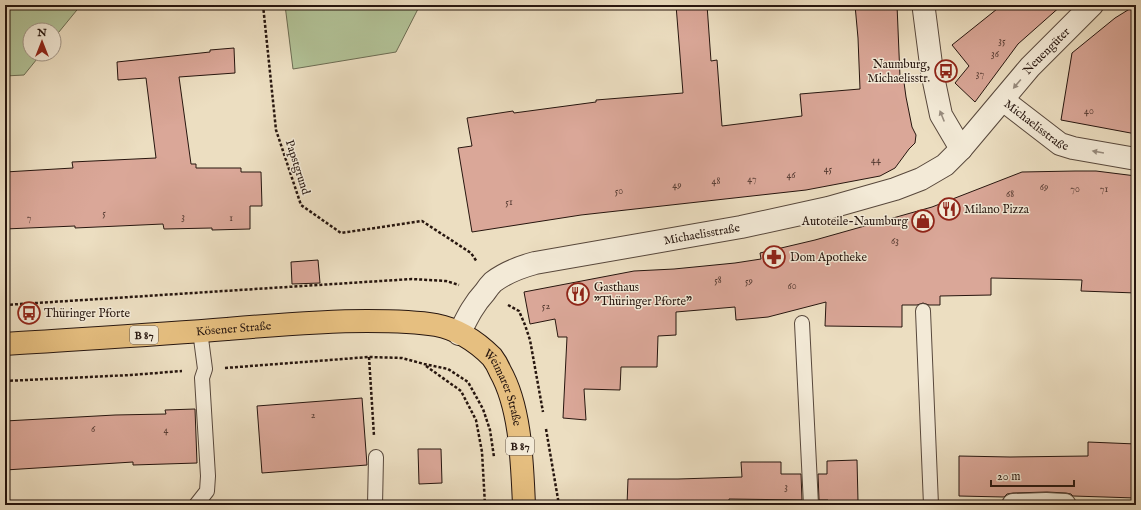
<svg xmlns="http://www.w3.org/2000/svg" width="1141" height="510" font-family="'IM FELL English',serif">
  <rect width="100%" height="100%" fill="#ecdec1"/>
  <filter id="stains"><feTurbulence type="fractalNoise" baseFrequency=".005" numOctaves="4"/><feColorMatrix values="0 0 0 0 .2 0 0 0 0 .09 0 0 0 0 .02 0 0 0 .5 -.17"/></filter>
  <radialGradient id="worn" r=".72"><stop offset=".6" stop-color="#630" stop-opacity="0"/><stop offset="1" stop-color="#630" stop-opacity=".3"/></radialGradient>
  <!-- green -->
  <path fill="#b2c297" stroke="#6c6c53" d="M5 5H81L54 38V30H30V54H41L24 75 5 76Z
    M285 5H420L396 52 293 69Z"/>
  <!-- building -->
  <path fill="#daa798" stroke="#27160f" d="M676 5H707L711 61 717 60 722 126 802 116 800 94 860 89 858 38 855 5H897L900 77 903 75 906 97 912 127 916 135 915 143 909 149 895 168 880 176 806 190 581 215 472 232 458 148 472 146 467 118 513 111 514 113 596 102V100L683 93Z
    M1002 5H1062L1018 44 975 102 955 83 969 66 952 45Z
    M1136 5V134L1061 120 1072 53 1115 18Z
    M234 48 235 73 179 77 191 164H196V168H241V172H261L262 206H250V229L212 230V228L164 229 163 224 75 228V226L5 229V172L73 168 72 162 156 158 146 78 118 80 117 62 210 52V50Z
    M1075 171H1096L1136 176V293L1081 291 1082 280 991 278V295L940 296V305H929L923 303 917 305H902V327L825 326 826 302 768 317 736 320 735 307 676 312V335L658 336 657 367H621L620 390 584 389 586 420 563 418 567 337H558L555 319 530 324 524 292 634 271 674 269 735 263 761 259 760 253 815 240 932 207 1022 172Z
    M318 260 320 283 292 284 291 262Z
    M362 398 367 465 262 473 257 406Z
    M195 409 197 463 133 465V462L5 470V421L115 415 166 414 165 410Z
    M1088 442 1136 444V498L1073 496 1071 494 1066 493 1047 492 1013 493 1007 494 1004 497 959 496V456L1010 457 1088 456Z
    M418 449H441L442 483 419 484Z
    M857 460 858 501H828V500H819L818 474H827V461Z
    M741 462H781V474H801L802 500 729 499V504L627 505 628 479H678L742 477Z"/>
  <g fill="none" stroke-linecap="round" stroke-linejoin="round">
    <!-- lane casing -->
    <g stroke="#58483c" stroke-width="16">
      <path id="lane" d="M923 311 931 505
        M802 323 811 505
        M196 505 207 491 208 476 202 378 205 369 200 331
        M375 505 376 457"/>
    </g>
    <!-- street casing -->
    <g stroke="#58483c" stroke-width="24">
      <g id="street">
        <path d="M925 5 924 10 932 72 941 115 961 149"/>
        <path id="s1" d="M1003 100 1060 144 1073 148 1136 159"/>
        <path id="s2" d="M459 334C467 318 473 305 485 292 487 289 490 285 493 282 505 273 520 267 535 263L741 227 828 208 895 189 921 179 945 165 961 149 1030 67 1092 5"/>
        <path d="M1013 505 1046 504 1065 505"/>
      </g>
    </g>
    <!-- primary casing -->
    <g stroke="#27160f" stroke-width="24">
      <g id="primary">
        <path id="s3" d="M5 344C79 339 153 335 227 329 274 325 320 321 367 321 390 321 413 321 436 325 457 329 477 342 492 357 495 361 498 366 500 371 521 408 522 463 524 505"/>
      </g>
    </g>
    <!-- path -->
    <path stroke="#27160f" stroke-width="2.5" stroke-dasharray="3 2" stroke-linecap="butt" d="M263 5 276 130 301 205 341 233 422 221 471 253 477 262
      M5 305 412 279 446 281 459 285
      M508 305 519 311 525 325 530 340 543 412
      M369 357 374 436
      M426 366 461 391 476 420 482 452 485 505
      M225 368 369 357 402 358 424 364 448 369 468 382 483 409 490 430 494 457
      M5 381 131 375 182 371
      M546 429 559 505"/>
    <!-- lane -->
    <use href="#lane" stroke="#f3ead7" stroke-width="14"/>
    <!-- street -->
    <use href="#street" stroke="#f3ead7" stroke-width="22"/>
    <!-- primary -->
    <use href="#primary" stroke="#e6bf80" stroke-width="22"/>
  </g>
  <!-- one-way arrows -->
  <defs><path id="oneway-solid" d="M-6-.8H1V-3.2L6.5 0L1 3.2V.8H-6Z"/></defs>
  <g fill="#978b7d">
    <use href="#oneway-solid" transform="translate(1017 84) rotate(130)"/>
    <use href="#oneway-solid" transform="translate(942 116) rotate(-112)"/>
    <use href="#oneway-solid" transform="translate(1098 152) rotate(-170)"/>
  </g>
  <!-- icons -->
  <defs>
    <g id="bus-ring" transform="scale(1.15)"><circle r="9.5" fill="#f3ead7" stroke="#8f2418" stroke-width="1.5"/><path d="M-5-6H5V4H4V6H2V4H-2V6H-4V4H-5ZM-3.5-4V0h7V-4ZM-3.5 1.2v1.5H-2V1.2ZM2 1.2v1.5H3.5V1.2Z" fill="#8f2418"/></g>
    <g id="restaurant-ring" transform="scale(1.15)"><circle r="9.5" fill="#f3ead7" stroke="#8f2418" stroke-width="1.5"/><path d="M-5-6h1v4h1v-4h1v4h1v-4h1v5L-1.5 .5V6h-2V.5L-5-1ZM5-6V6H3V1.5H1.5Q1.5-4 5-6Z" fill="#8f2418"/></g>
    <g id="shop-ring" transform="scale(1.15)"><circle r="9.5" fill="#f3ead7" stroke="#8f2418" stroke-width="1.5"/><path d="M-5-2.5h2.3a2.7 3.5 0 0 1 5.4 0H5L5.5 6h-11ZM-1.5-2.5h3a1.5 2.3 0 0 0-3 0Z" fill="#8f2418"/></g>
    <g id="pharmacy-ring" transform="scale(1.15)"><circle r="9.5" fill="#f3ead7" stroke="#8f2418" stroke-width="1.5"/><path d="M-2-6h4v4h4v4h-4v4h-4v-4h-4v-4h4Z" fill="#8f2418"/></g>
  </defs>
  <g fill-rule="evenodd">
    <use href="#bus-ring" x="946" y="71"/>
    <use href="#restaurant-ring" x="949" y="209"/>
    <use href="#shop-ring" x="923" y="221"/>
    <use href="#pharmacy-ring" x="774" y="257"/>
    <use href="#restaurant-ring" x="578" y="294"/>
    <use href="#bus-ring" x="29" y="313"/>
  </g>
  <g text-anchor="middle" stroke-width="3" stroke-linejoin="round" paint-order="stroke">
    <!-- number labels -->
    <g font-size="10" fill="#543a31">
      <text x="1002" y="44">35</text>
      <text x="995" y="57">36</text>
      <text x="980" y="77">37</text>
      <text x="1089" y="114">40</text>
      <text x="876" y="163">44</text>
      <text x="828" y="172">45</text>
      <text x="791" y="178">46</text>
      <text x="752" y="182">47</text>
      <text x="716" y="184">48</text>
      <text x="677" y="188">49</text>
      <text x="1044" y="190">69</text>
      <text x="1075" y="192">70</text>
      <text x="1104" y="192">71</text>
      <text x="619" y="194">50</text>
      <text x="1010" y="197">68</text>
      <text x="509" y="205">51</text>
      <text x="104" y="216">5</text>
      <text x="183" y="220">3</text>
      <text x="29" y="221">7</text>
      <text x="231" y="221">1</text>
      <text x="895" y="244">63</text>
      <text x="718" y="283">58</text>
      <text x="749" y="284">59</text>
      <text x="792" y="289">60</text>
      <text x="546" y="309">52</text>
      <text x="313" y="418">2</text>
      <text x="93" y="432">6</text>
      <text x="166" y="433">4</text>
      <text x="786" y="490">3</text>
    </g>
    <!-- shield labels -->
    <g fill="#f3ead7" stroke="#64564b" stroke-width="1">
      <rect x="130" y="326" width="28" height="18" rx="3"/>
      <rect x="506" y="437" width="28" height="18" rx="3"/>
    </g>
    <g font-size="11" font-weight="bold" fill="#27160f">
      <text x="144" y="339">B 87</text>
      <text x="520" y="450">B 87</text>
    </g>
    <!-- street labels -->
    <g font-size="12" fill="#27160f" stroke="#f3ead7">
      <text dy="4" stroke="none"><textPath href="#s2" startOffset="685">Neuengüter</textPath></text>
      <text dy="4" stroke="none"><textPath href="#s1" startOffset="42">Michaelisstraße</textPath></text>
      <text transform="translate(298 167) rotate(72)" y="4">Papstgrund</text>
      <text dy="4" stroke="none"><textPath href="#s2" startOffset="278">Michaelisstraße</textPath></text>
      <text dy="4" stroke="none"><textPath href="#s3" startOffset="229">Kösener Straße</textPath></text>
      <text dy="4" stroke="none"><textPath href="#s3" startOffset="530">Weimarer Straße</textPath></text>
    </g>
    <!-- poi labels -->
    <g font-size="12" fill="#27160f" stroke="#f3ead7" text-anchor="start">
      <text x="930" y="68" text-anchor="end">Naumburg,<tspan x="930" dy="14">Michaelisstr.</tspan></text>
      <text x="964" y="213">Milano Pizza</text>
      <text x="908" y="225" text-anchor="end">Autoteile-Naumburg</text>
      <text x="790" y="261">Dom Apotheke</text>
      <text x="594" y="291">Gasthaus<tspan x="594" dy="14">"Thüringer Pforte"</tspan></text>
      <text x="44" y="317">Thüringer Pforte</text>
    </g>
  </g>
  <!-- margin -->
  <rect width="1141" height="510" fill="none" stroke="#ecdec1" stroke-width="20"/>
  <rect x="6" y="6" width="1129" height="498" fill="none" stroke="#27160f" stroke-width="2"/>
  <rect x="10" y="10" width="1121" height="490" fill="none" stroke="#27160f"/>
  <!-- north arrow -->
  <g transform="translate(42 42)"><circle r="19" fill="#f3ead7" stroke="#a19587"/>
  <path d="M0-3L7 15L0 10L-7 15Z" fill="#8f2418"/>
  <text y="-6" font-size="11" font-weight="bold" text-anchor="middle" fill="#27160f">N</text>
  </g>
  <!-- scale -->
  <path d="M991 480v6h83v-6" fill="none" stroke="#27160f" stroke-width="2"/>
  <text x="997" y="480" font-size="12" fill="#27160f" stroke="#f3ead7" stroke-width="3" paint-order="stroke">20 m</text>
  <rect width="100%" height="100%" filter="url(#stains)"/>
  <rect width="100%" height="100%" fill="url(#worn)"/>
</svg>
